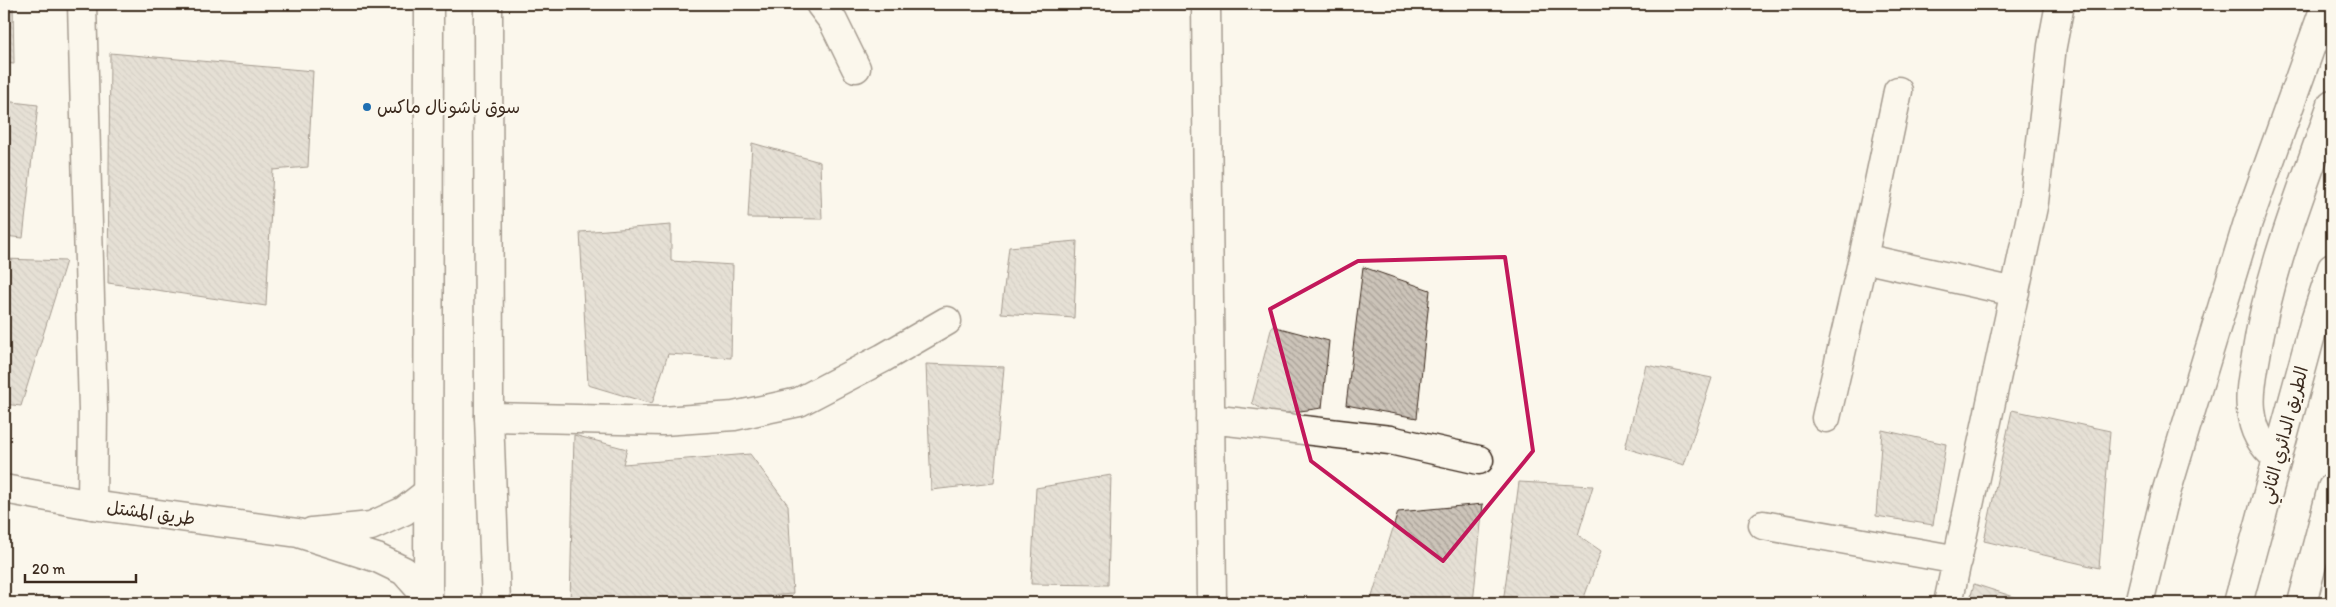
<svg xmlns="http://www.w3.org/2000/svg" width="2336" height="607" font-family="Itim,'Playpen Sans Arabic',sans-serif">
  <defs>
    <pattern id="building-back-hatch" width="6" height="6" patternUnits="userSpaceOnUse" patternTransform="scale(1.25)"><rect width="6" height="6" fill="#ccc4b9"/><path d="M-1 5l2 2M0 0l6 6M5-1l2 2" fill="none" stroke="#a79f96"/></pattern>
  </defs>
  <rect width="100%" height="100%" fill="#fbf7ec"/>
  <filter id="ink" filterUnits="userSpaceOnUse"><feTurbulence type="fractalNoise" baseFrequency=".02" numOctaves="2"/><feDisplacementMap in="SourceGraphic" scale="10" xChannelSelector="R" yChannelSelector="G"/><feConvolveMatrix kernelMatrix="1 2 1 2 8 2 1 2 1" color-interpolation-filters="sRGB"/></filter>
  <g filter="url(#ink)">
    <!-- building -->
    <path fill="url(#building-back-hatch)" stroke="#3b2a1e" d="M4 4H13L14 64 4 63Z
      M110 53 313 71 308 167 273 170 266 306 108 283Z
      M4 101 38 105 23 238 4 236Z
      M752 143 820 162 822 219 748 218Z
      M671 225V261L733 265 731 358 668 354 652 404 588 385 580 232Z
      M1077 241 1074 318 1001 313 1009 247Z
      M4 259 66 261 21 406 4 404Z
      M1363 267 1430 290 1417 418 1346 405Z
      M1272 326 1329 341 1322 408 1271 415 1252 403Z
      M926 364 1004 367 994 483 931 490Z
      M1646 365 1712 378 1684 465 1625 448Z
      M2012 410 2110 431 2099 568 1984 541Z
      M1882 430 1946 444 1933 525 1876 516Z
      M574 435 627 449 623 464 750 454 788 505 793 594 680 603H570Z
      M1111 475 1108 585 1031 584 1036 488Z
      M1519 482 1593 486 1578 535 1601 551 1582 603H1503Z
      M1483 504 1473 603H1370L1398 512Z
      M1974 584 2033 603H1969Z"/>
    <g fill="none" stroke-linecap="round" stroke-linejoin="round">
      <!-- minor casing -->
      <g stroke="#3b2a1e" stroke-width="31">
        <path id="minor" d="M82 4 93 410 92 505
          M820 4 833 21 856 68
          M1206 4 1212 603
          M1863 258 1898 91
          M489 417 663 421 734 416 799 402 883 358 947 321
          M1826 418 1863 258 2015 292
          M1210 419 1390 440 1479 460
          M2277 458C2261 445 2253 431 2251 409 2249 392 2253 374 2256 356 2269 269 2304 187 2332 104
          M1763 525 1958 560
          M1948 603 2034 202 2052 46 2060 4
          M2139 603 2166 493 2248 222 2326 4"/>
      </g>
      <!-- primary casing -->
      <g stroke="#3b2a1e" stroke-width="31">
        <path id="primary" d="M4 489 92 505 298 533 377 558 404 571 428 598
          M312 532 371 526 404 511 427 493"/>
      </g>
      <!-- trunk casing -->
      <g stroke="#3b2a1e" stroke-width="31">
        <path id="trunk" d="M488 4 489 417 496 603
          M428 603 429 4
          M2238 603 2315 320 2332 268
          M2302 603 2332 488"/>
      </g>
      <!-- minor -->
      <use href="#minor" stroke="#fbf7ec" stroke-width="28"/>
      <!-- primary -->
      <use href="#primary" stroke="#fbf7ec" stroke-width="28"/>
      <!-- trunk -->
      <use href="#trunk" stroke="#fbf7ec" stroke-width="28"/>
    </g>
  </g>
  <!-- marked area -->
  <path d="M0 0H2336V607H0ZM1505 257 1533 451 1443 561 1311 461 1270 309 1358 261Z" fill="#fbf7ec" fill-opacity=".55" fill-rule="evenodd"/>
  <path fill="none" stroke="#c2185b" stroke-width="4" stroke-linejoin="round" d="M1505 257 1533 451 1443 561 1311 461 1270 309 1358 261Z"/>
  <!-- markers -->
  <circle fill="#1f6fb2" stroke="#fbf7ec" stroke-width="2" cx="367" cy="107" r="5"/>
  <g text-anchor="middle" stroke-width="4.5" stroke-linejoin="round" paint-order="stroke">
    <!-- poi labels -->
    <g font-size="18" fill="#3b2a1e" stroke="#fbf7ec" text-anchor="start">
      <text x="377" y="113">سوق ناشونال ماكس</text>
    </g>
    <!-- street labels -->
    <g font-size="18" fill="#3b2a1e" stroke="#fbf7ec">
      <text transform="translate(2284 435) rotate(-75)" y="6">الطريق الدائري الثاني</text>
      <text transform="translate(151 513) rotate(8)" y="6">طريق المشتل</text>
    </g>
  </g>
  <!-- margin -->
  <rect width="2336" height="607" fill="none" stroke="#fbf7ec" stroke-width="20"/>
  <rect x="10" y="10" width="2316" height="587" fill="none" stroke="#3b2a1e" stroke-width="2" filter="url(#ink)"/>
  <!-- scale -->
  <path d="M25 574v8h111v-8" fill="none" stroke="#3b2a1e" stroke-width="2.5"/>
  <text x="32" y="574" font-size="15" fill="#3b2a1e" stroke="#fbf7ec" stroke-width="4" paint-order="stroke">20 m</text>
</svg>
